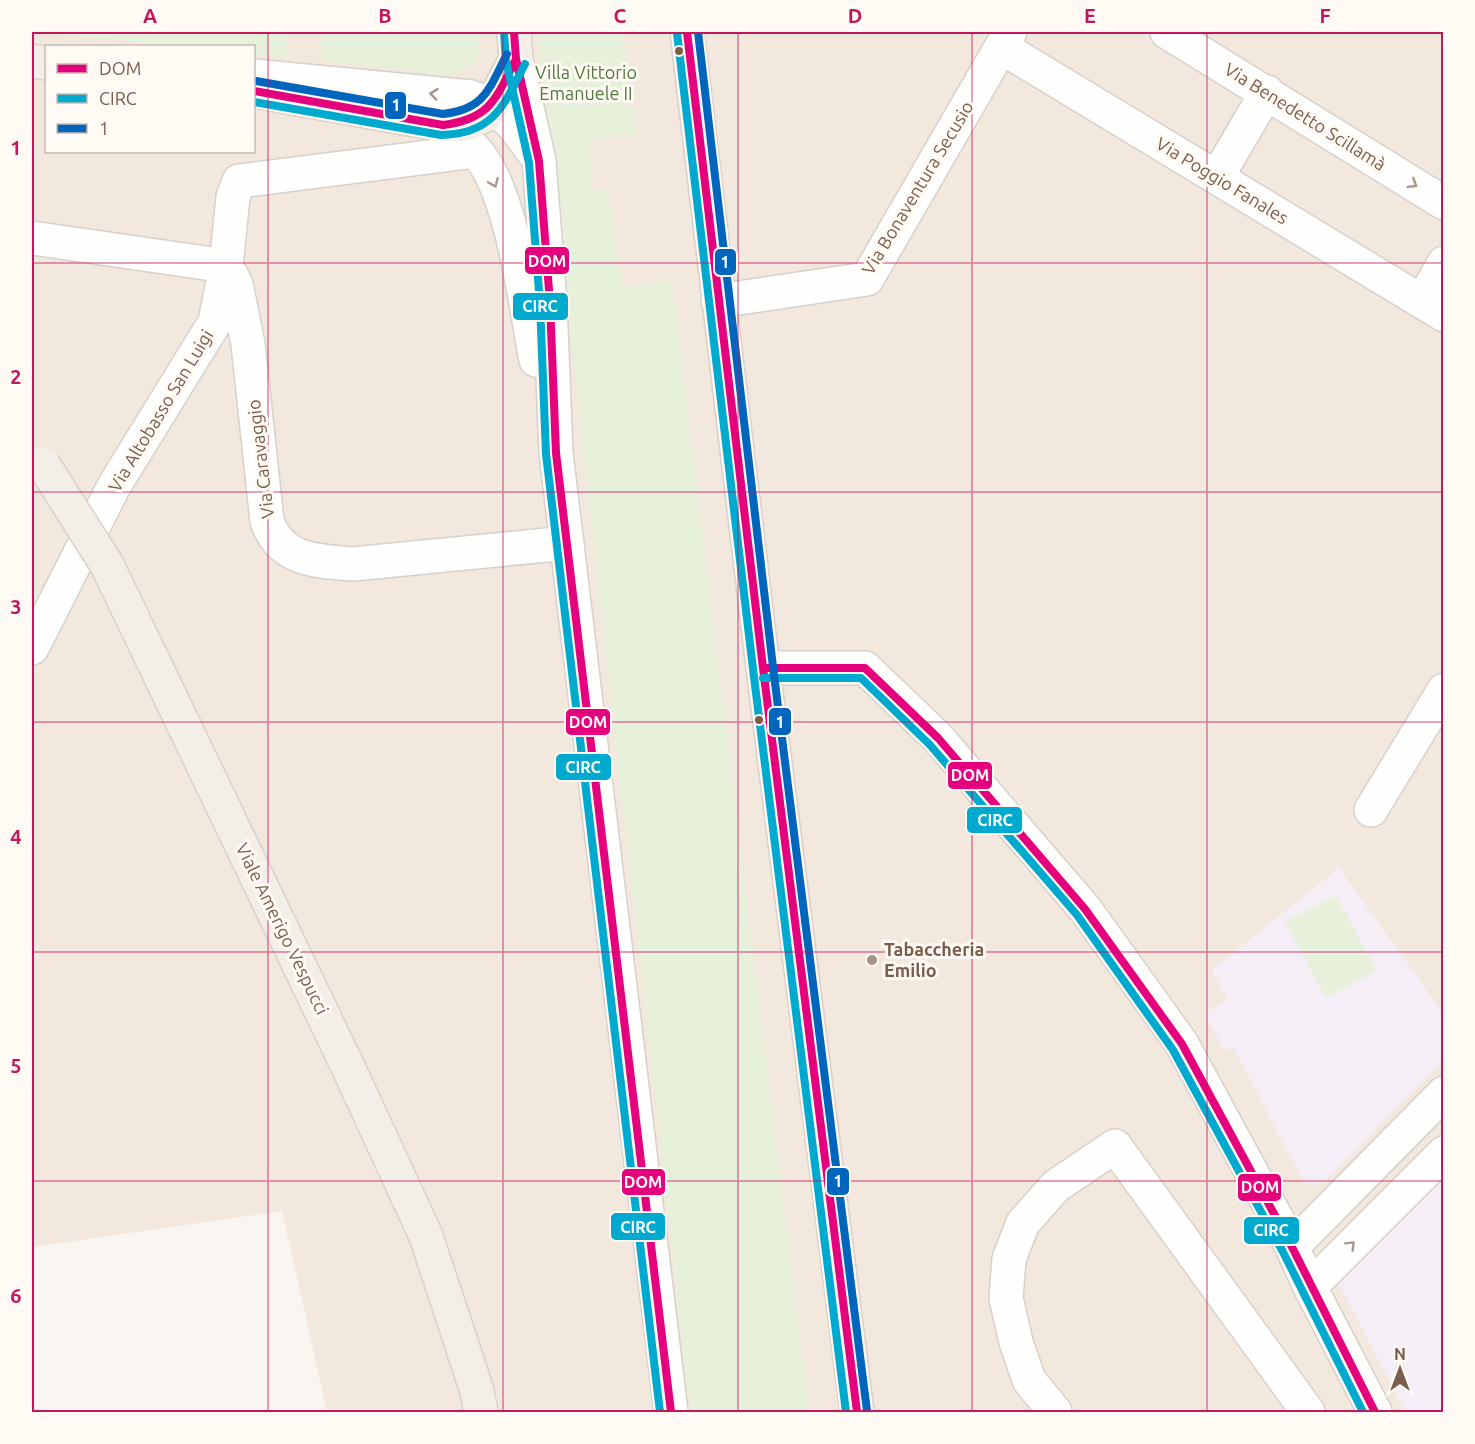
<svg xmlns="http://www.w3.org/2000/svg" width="1475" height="1444" font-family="Ubuntu,sans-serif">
  <rect width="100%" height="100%" fill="#f9f5f0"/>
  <!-- residential -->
  <path fill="#f2e8de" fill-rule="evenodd" d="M32 32H1443V1412H327L282 1211 32 1247ZM46 46H254V152H46Z"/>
  <!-- education -->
  <path fill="#f6eef6" d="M1339 868 1443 1013V1061L1326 1180 1312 1186 1305 1184 1233 1047 1225 1051 1204 1013 1228 1000 1212 970Z
    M1443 1177V1412H1406L1337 1281Z"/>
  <!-- green -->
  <path fill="#e7f0db" d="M32 32H289L287 58 254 55V46H174Z
    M322 32H479C483 62 475 69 446 75L321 61Z
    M537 32H623L636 134 589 139 593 191 608 189 622 287 672 282 809 1412H690Z
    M1336 895 1377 971 1326 998 1285 922Z"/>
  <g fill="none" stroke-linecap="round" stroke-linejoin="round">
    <!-- minor casing -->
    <g stroke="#d7d1cb" stroke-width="36">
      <path id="minor" d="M1167 32 1444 203
        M1001 47 1444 315
        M516 59 539 161 550 303 556 453 671 1412
        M254 76 471 97C502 108 515 126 533 152
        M458 137C464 141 471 146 476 151 513 193 525 304 536 360
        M1217 177 1267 92
        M32 238 226 266 236 284 248 344 267 521C281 561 316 561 353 564L567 543
        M718 301 867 279 1010 32
        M1422 302 1444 263
        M32 648 114 486 215 322 226 266 233 197 239 181 476 151
        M763 668H865L938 738 1085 909 1182 1044 1292 1247 1310 1287 1375 1412
        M1371 810 1444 690
        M1292 1247 1444 1093
        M1310 1287 1444 1153
        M1055 1412 1029 1380 1016 1342 1006 1298 1009 1259 1023 1223 1056 1186 1115 1146 1308 1412"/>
    </g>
    <!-- major casing -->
    <g stroke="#dad1cc" stroke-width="36">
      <path id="major" d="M687 32 763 668 857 1412
        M32 61 46 63
        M254 91 443 125 465 124 486 115 516 59 514 32"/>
    </g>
    <!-- minor -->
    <use href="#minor" stroke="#fefefd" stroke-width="33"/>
    <!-- major -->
    <use href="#major" stroke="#f3eee8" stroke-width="33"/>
    <!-- major-bridge casing -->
    <g stroke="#dad1cc" stroke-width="36" stroke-linecap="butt">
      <path id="major-bridge" d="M43 464 107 565 348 1067 426 1236 477 1391 481 1412"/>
    </g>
    <!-- major-bridge -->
    <use href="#major-bridge" stroke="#f3eee8" stroke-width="33"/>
    <!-- bus-1 casing -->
    <g stroke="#fffaf3" stroke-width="12">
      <path id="bus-1" d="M514 32 516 59 539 161 550 303 556 453 671 1412
        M687 32 763 668 857 1412
        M254 91 443 125C491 119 496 98 516 59
        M763 668H865L938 738 1085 909 1182 1044 1292 1247 1375 1412"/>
    </g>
    <!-- bus-2 casing -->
    <g stroke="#fffaf3" stroke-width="12">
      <path id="bus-2" d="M504 33 506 61 529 163 540 304 546 454 660 1412
        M677 33 753 669 846 1412
        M254 102 441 135C494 134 504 105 525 64
        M763 678H861L930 745 1077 915 1173 1050 1283 1252 1363 1412"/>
    </g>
    <!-- bus-3 casing -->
    <g stroke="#fffaf3" stroke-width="12">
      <path id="bus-3" d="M698 32 773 667 867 1411
        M256 81 443 114C486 109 489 88 507 54"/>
    </g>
    <!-- bus-1 -->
    <use href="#bus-1" stroke="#e5007d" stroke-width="8"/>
    <!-- bus-2 -->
    <use href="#bus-2" stroke="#00a9ce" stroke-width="8"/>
    <!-- bus-3 -->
    <use href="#bus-3" stroke="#0065bd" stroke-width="8"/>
  </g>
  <!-- one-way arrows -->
  <defs><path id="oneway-chevron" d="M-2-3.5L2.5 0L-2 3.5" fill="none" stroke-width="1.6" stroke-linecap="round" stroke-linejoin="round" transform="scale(1.5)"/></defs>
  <g stroke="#a8958b">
    <use href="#oneway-chevron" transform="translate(434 94) rotate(-174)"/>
    <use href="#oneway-chevron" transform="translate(494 183) rotate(67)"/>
    <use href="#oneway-chevron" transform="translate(1413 184) rotate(32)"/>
    <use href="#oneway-chevron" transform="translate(1351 1245) rotate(-45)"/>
  </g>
  <!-- grid -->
  <path fill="none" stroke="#c2185b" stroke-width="1.5" stroke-opacity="0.55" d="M268 32V1412M503 32V1412M738 32V1412M972 32V1412M1207 32V1412M32 263H1444M32 492H1444M32 722H1444M32 952H1444M32 1181H1444"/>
  <!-- markers -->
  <g fill="#7a5c4d" stroke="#fffaf3" stroke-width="2">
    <circle cx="679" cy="51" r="5"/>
    <circle cx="759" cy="720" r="5"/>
  </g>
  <circle fill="#a69286" stroke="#fffaf3" stroke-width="2" cx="872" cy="960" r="6"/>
  <g text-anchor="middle" stroke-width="6" stroke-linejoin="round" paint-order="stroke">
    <!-- park labels -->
    <g font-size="18" fill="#537a41" stroke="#fffaf3">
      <text x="586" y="79">Villa Vittorio<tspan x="586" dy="21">Emanuele II</tspan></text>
    </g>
    <!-- street labels -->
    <g font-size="18" fill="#7a5c4d" stroke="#fffaf3">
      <text transform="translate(1305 117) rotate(32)" y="6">Via Benedetto Scillamà</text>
      <text transform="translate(1222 181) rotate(31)" y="6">Via Poggio Fanales</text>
      <text transform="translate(918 188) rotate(-59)" y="6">Via Bonaventura Secusio</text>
      <text transform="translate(161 411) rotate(-59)" y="6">Via Altobasso San Luigi</text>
      <text transform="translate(261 459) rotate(-97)" y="6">Via Caravaggio</text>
      <text transform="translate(282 929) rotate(64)" y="6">Viale Amerigo Vespucci</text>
    </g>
    <!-- poi labels -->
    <g font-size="18" font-weight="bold" fill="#7a5c4d" stroke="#fffaf3" text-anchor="start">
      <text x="884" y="956">Tabaccheria<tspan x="884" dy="21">Emilio</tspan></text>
    </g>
  </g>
  <g stroke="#fffaf3" stroke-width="2">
    <rect x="384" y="91" width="23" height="29" rx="6" fill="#0065bd"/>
    <rect x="524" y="246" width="46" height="29" rx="6" fill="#e5007d"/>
    <rect x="714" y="248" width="23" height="28" rx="6" fill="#0065bd"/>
    <rect x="512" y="292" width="57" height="29" rx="6" fill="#00a9ce"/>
    <rect x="768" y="707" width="24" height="29" rx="6" fill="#0065bd"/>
    <rect x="565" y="708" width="46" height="28" rx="6" fill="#e5007d"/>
    <rect x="555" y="753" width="57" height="28" rx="6" fill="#00a9ce"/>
    <rect x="947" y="761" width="46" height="29" rx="6" fill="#e5007d"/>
    <rect x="966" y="806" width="57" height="28" rx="6" fill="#00a9ce"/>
    <rect x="826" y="1167" width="24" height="29" rx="6" fill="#0065bd"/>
    <rect x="621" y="1168" width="45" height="28" rx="6" fill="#e5007d"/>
    <rect x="1237" y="1173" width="45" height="29" rx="6" fill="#e5007d"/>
    <rect x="610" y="1212" width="56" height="29" rx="6" fill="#00a9ce"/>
    <rect x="1243" y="1216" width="57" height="29" rx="6" fill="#00a9ce"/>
  </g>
  <g font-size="16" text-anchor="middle" font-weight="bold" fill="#fff">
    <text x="396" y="111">1</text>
    <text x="547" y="267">DOM</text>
    <text x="725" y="268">1</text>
    <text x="540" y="312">CIRC</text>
    <text x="780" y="728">1</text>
    <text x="588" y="728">DOM</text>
    <text x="583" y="773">CIRC</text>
    <text x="970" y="781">DOM</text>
    <text x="995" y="826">CIRC</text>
    <text x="838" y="1187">1</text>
    <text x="643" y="1188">DOM</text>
    <text x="1260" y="1193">DOM</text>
    <text x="638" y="1233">CIRC</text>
    <text x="1271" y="1236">CIRC</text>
  </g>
  <!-- border -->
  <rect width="1475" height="1444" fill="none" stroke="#fffaf3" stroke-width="66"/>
  <!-- legend -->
  <rect x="45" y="45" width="210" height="108" fill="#fffaf3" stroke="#cabbb1" stroke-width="1.5"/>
  <rect x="57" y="64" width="30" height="9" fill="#e5007d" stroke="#cabbb1" stroke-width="1.5"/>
  <text x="99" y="75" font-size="18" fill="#7a5c4d">DOM</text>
  <rect x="57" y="94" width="30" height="9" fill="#00a9ce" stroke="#cabbb1" stroke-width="1.5"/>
  <text x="99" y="105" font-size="18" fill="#7a5c4d">CIRC</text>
  <rect x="57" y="124" width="30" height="9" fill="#0065bd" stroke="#cabbb1" stroke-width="1.5"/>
  <text x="99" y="135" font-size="18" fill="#7a5c4d">1</text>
  <!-- north arrow -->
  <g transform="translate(1400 1369)" stroke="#fffaf3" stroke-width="4.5" paint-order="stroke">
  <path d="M0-4.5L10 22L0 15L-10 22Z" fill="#7a5c4d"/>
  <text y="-9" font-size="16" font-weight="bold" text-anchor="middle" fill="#7a5c4d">N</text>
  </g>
  <rect x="33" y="33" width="1409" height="1378" fill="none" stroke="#c2185b" stroke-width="2"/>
  <g font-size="20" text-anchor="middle" font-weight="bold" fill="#c2185b">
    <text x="150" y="23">A</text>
    <text x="385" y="23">B</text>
    <text x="620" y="23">C</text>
    <text x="855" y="23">D</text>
    <text x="1090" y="23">E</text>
    <text x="1325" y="23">F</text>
    <text x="16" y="155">1</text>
    <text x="16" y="384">2</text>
    <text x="16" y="614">3</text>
    <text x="16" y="844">4</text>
    <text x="16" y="1073">5</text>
    <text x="16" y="1303">6</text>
  </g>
</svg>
